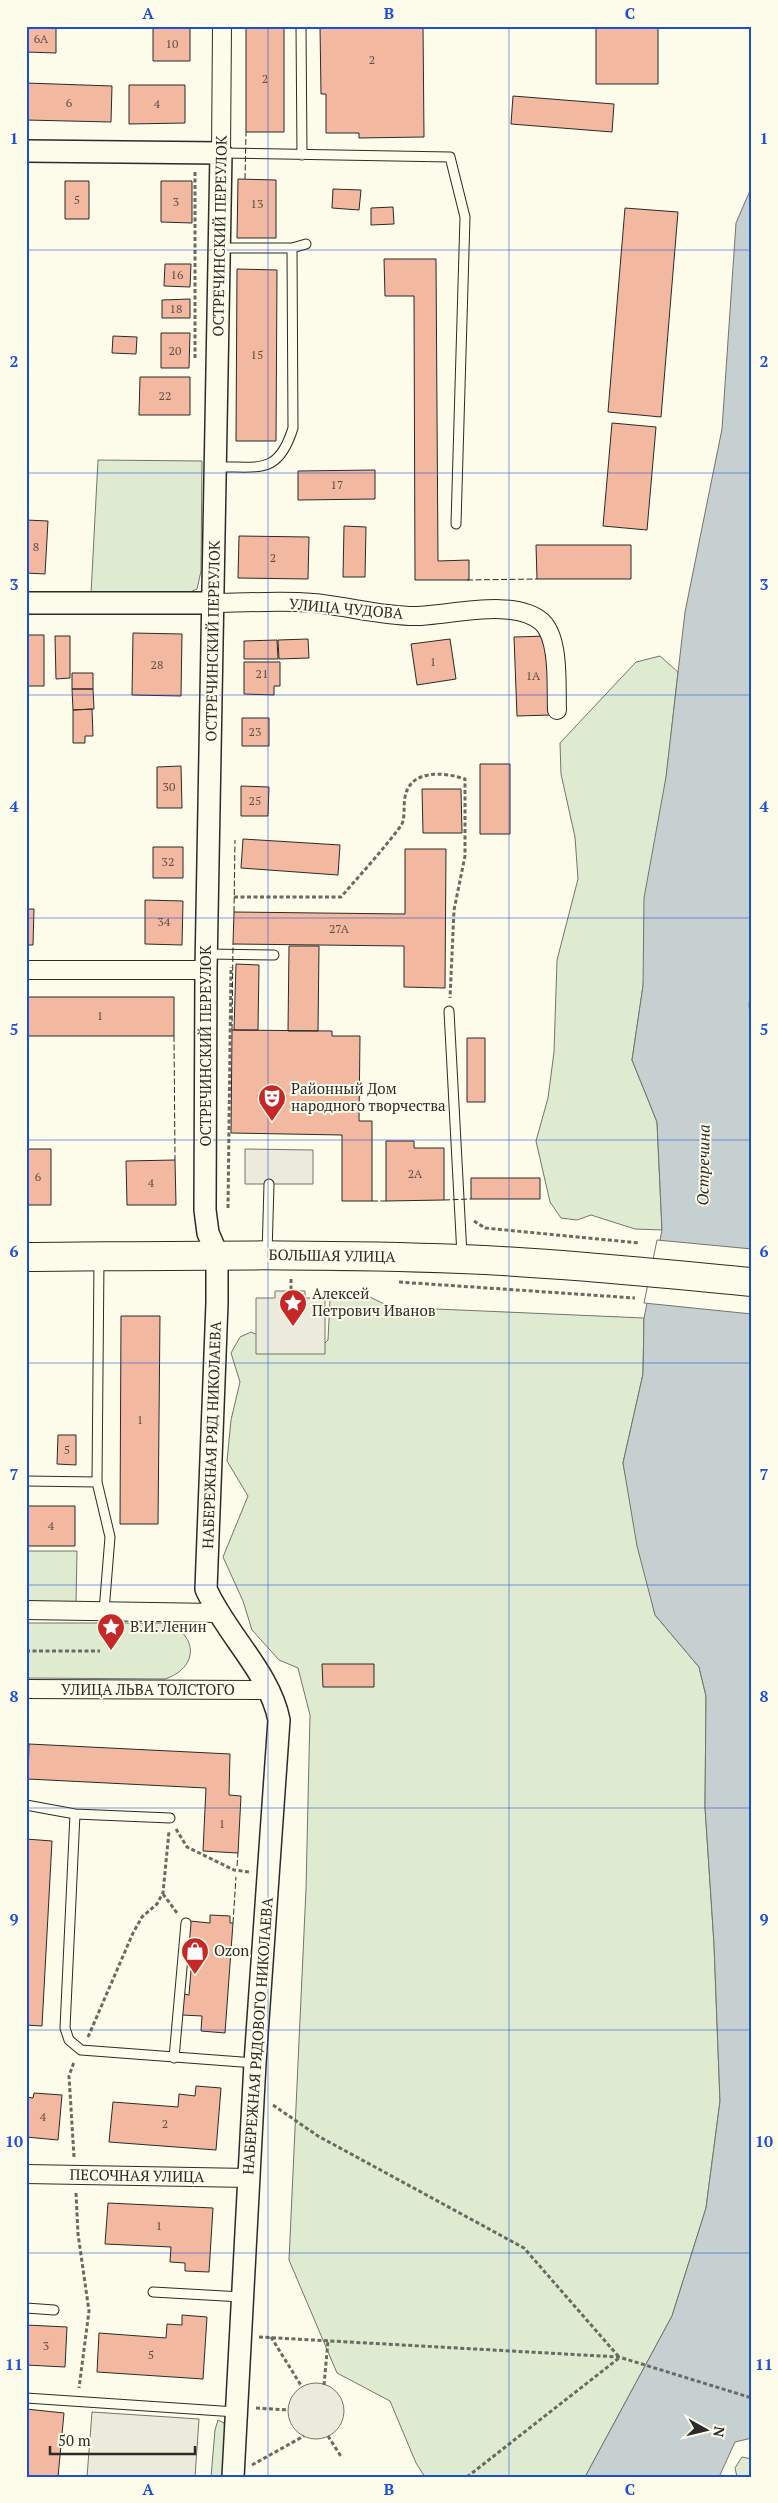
<svg xmlns="http://www.w3.org/2000/svg" width="778" height="2503" font-family="'PT Serif',serif">
  <rect width="100%" height="100%" fill="#fdfbea"/>
  <!-- green -->
  <path fill="#deebd1" stroke="#74746e" d="M98 460 202 461 201 571 197 589 183 595 91 594Z
    M660 656 678 672 643 986 632 1060 657 1122 662 1230 635 1229 591 1215 577 1220 561 1218 550 1202 536 1141 548 1098 554 1052 557 960 578 879 575 837 561 774 560 743 636 662Z
    M345 1292 366 1295 390 1307 644 1318 643 1374 623 1463 655 1615 699 1667 706 1696 705 1807 714 1944 720 2101 706 2208 672 2316 585 2477H425L416 2463 390 2401 337 2373 289 2260 306 1889 310 1715 298 1668 279 1660 252 1630 243 1601 223 1557 248 1496 227 1461 231 1420 240 1382 231 1353 240 1337 251 1332 287 1348H320L328 1340 330 1299Z
    M26 1551H77L76 1603H26Z
    M26 1623H167C199 1636 198 1668 165 1679L26 1678Z
    M218 2420 224 2423 225 2428 222 2477H211L215 2430Z
    M742 2457 752 2459V2477H737L735 2468Z"/>
  <!-- parking -->
  <path fill="#eceadb" stroke="#74746e" d="M245 1149 313 1150V1184H245Z
    M275 1291H305V1298H325V1354H256V1298H275Z
    M288 2411a28 28 0 1 1 56 0a28 28 0 1 1-56 0Z
    M92 2412 199 2419 195 2477H87Z"/>
  <!-- water -->
  <path fill="#c7d0d0" stroke="#74746e" d="M752 186V977L749 1005 752 1035V2438L735 2442 719 2477H585L672 2316 706 2208 720 2101 714 1944 705 1807 706 1696 699 1667 655 1615 637 1546 623 1463 643 1374 644 1318 662 1230 657 1122 632 1060 643 986 644 898 666 777 685 612 722 429 736 223Z"/>
  <!-- pier -->
  <path fill="#fdfbea" stroke="#74746e" d="M657 1240 752 1249V1314L644 1303Z"/>
  <!-- building -->
  <path fill="#f2b8a0" stroke="#2b2b2b" d="M26 26H56V53L26 52Z
    M153 26H190V61H153Z
    M246 26H284V132H246Z
    M320 26H423L424 137 359 138V133H326V94H321Z
    M596 26H658V84H596Z
    M26 83 112 86 111 122 26 120Z
    M129 85H185V123L129 124Z
    M513 96 614 104 612 132 511 124Z
    M238 179 276 180V238H237Z
    M65 181H89V219H65Z
    M161 181H192V223L161 222Z
    M333 189 361 190 359 210 332 208Z
    M393 207 394 224 371 225V208Z
    M625 208 678 212 661 417 608 412Z
    M384 259H436L438 561 469 560V580H415L414 296H385Z
    M165 264H191L190 287 164 286Z
    M237 269 277 270 276 441H236Z
    M190 299V318H162V300Z
    M161 333H190L189 368H161Z
    M113 336 137 337 136 354 112 353Z
    M140 377H190V415H139Z
    M612 423 656 427 647 530 603 526Z
    M375 470V499L298 500V471Z
    M26 520 48 521 45 574 26 573Z
    M344 526 366 527 365 577H343Z
    M239 536 309 537 308 579 238 578Z
    M536 545H631V579H537Z
    M133 633 182 634 181 696 132 695Z
    M26 635H44V686H26Z
    M55 636H70V678L56 679Z
    M548 636 551 715 517 716 514 637Z
    M308 639 309 658 279 659 278 640Z
    M450 639 456 679 417 685 411 644Z
    M277 640 278 659H244V641Z
    M244 662H280V686H274V695L244 694Z
    M72 673H93V689H72Z
    M72 689H93L94 709 73 710Z
    M92 709 93 736H85V743H73V710Z
    M242 718H269V746H242Z
    M480 764H510V834H480Z
    M181 766 182 808H157V767Z
    M241 786 269 787 268 816H241Z
    M422 789H461L462 833H423Z
    M243 839 340 845 338 875 241 868Z
    M153 847H183V878H153Z
    M405 849H446L445 988 404 987V946L233 944 234 912 405 914Z
    M145 900 183 901 182 945 145 944Z
    M26 909H34L33 945H26Z
    M289 946H319L318 1031H288Z
    M236 964 259 965 258 1030H234Z
    M26 997H174V1036H26Z
    M232 1030 332 1031V1036H360L359 1121H372V1201H342V1135L231 1133Z
    M467 1038H485V1102H467Z
    M386 1141H414V1148H444V1200L386 1201Z
    M26 1149H51V1205H26Z
    M175 1160 176 1205H127L126 1161Z
    M471 1178H540V1199H471Z
    M121 1316H160L158 1524H120Z
    M58 1435H76V1465L57 1464Z
    M26 1506H75V1546H26Z
    M322 1664H374V1687H323Z
    M29 1744 230 1754 229 1795 241 1796 238 1853 203 1851 206 1788 28 1779Z
    M26 1839 52 1841 42 2026 26 2025Z
    M210 1915 230 1916V1923H233L225 2033 201 2031 202 2016 182 2015 184 1994 189 1995 193 1946 188 1945 190 1921 210 1923Z
    M196 2086 221 2088 216 2150 109 2142 113 2102 178 2107 179 2094 195 2096Z
    M34 2093 62 2095 58 2140 26 2137V2097L33 2098Z
    M108 2203 213 2208 209 2272 185 2271V2263L170 2262 171 2247 105 2244Z
    M182 2315 207 2317 203 2379 97 2372 99 2333 166 2338 167 2324 182 2325Z
    M26 2325 67 2327 65 2367 26 2365Z
    M26 2409 64 2413 58 2477H26Z"/>
  <g fill="none" stroke-linecap="round" stroke-linejoin="round">
    <!-- service casing -->
    <g stroke="#2b2b2b" stroke-width="11">
      <path id="service" d="M301 26 302 155
        M221 153 450 157 465 217 456 524
        M220 248H292L306 244
        M216 467C259 466 278 476 293 428L292 248
        M207 954 274 955
        M449 1011 462 1255
        M267 1254 269 1184
        M99 1259 97 1482 110 1537 104 1611
        M26 1481 97 1482
        M26 1805 75 1814 170 1818
        M75 1814 65 2028 69 2040 81 2050 255 2063
        M174 2058 186 1923
        M153 2292 242 2297
        M26 2308 54 2310
        M26 2398 236 2412"/>
    </g>
    <!-- minor casing -->
    <g stroke="#2b2b2b" stroke-width="20">
      <path id="minor" d="M221 153 222 26
        M214 603C246 603 280 600 313 603 347 606 381 616 415 616 448 616 514 597 542 622 560 639 556 687 557 710
        M26 970H206
        M26 1610 216 1613
        M26 1689 269 1690
        M26 2174 249 2178"/>
    </g>
    <!-- tertiary casing -->
    <g stroke="#2b2b2b" stroke-width="24">
      <path id="tertiary" d="M26 151 221 153 206 970 205 1210 208 1233 217 1254V1303L206 1589C226 1634 270 1673 279 1720L255 2063 233 2477
        M26 603H214"/>
    </g>
    <!-- primary casing -->
    <g stroke="#2b2b2b" stroke-width="30">
      <path id="primary" d="M26 1257C171 1256 316 1253 461 1259 558 1263 655 1273 752 1282"/>
    </g>
    <!-- path -->
    <path stroke="#6a6964" stroke-width="3" stroke-dasharray="4 2.5" stroke-linecap="butt" d="M195 358V171
      M234 897H341C361 874 382 851 400 827 406 820 403 806 405 797 410 769 444 772 465 779V856L454 910 450 998
      M228 1208 231 967
      M474 1221 485 1228 640 1243
      M291 1279V1291
      M399 1282 635 1298
      M26 1651H100
      M176 1829 187 1847 234 1870 249 1872
      M163 1894 177 1913
      M88 2037 133 1933 142 1917 157 1904 163 1893 169 1831
      M273 2105 318 2136 524 2248 619 2357
      M74 2157 69 2076 74 2062
      M76 2193 78 2234 89 2311 79 2388
      M259 2337 619 2357 752 2398
      M271 2337 302 2387
      M324 2385 328 2341
      M256 2408 288 2410
      M328 2436 342 2458
      M252 2465 304 2436
      M467 2477 619 2358"/>
    <!-- service -->
    <use href="#service" stroke="#fdfbea" stroke-width="9"/>
    <!-- minor -->
    <use href="#minor" stroke="#fdfbea" stroke-width="18"/>
    <!-- tertiary -->
    <use href="#tertiary" stroke="#fdfbea" stroke-width="21"/>
    <!-- primary -->
    <use href="#primary" stroke="#fdfbea" stroke-width="28"/>
    <!-- fence -->
    <path stroke="#2b2b2b" stroke-width="1" stroke-dasharray="6 2.5" stroke-linecap="butt" d="M245 179 246 132
      M467 580 537 579
      M234 912 235 840
      M232 1030 233 944
      M174 1036 175 1160
      M444 1200 471 1199
      M372 1201H386
      M237 1866 238 1853
      M233 1923 236 1877"/>
  </g>
  <!-- grid -->
  <path fill="none" stroke="#1d4ed8" stroke-width="1" stroke-opacity="0.55" d="M268 26V2477M509 26V2477M26 250H752M26 473H752M26 695H752M26 918H752M26 1140H752M26 1363H752M26 1585H752M26 1808H752M26 2030H752M26 2253H752"/>
  <!-- icons -->
  <defs>
    <g id="theatre-pin" transform="scale(1.4375)"><path d="M0 17L-7.5 6A9.5 9.5 0 1 1 7.5 6Z" fill="#c62828" stroke="#fdfbea"/><path d="M-5-5.5Q0-4 5-5.5V0Q5 5 0 6Q-5 5-5 0ZM-3.3-2.5H-1v1.5H-3.3ZM1-2.5H3.3v1.5H1ZM-2.8 1Q0 5.5 2.8 1Z" fill="#fff"/></g>
    <g id="sight-pin" transform="scale(1.4375)"><path d="M0 17L-7.5 6A9.5 9.5 0 1 1 7.5 6Z" fill="#c62828" stroke="#fdfbea"/><path d="M0-6L1.8-2.2L6-1.7L2.9 1.2L3.7 5.4L0 3.3L-3.7 5.4L-2.9 1.2L-6-1.7L-1.8-2.2Z" fill="#fff"/></g>
    <g id="shop-pin" transform="scale(1.4375)"><path d="M0 17L-7.5 6A9.5 9.5 0 1 1 7.5 6Z" fill="#c62828" stroke="#fdfbea"/><path d="M-5-2.5h2.3a2.7 3.5 0 0 1 5.4 0H5L5.5 6h-11ZM-1.5-2.5h3a1.5 2.3 0 0 0-3 0Z" fill="#fff"/></g>
  </defs>
  <g fill-rule="evenodd">
    <use href="#theatre-pin" x="272" y="1098"/>
    <use href="#sight-pin" x="293" y="1303"/>
    <use href="#sight-pin" x="111" y="1627"/>
    <use href="#shop-pin" x="195" y="1951"/>
  </g>
  <g text-anchor="middle" stroke-width="4" stroke-linejoin="round" paint-order="stroke">
    <!-- number labels -->
    <g font-size="12" fill="#5d4e48">
      <text x="41" y="43">6А</text>
      <text x="172" y="48">10</text>
      <text x="372" y="64">2</text>
      <text x="265" y="83">2</text>
      <text x="69" y="107">6</text>
      <text x="157" y="108">4</text>
      <text x="77" y="204">5</text>
      <text x="176" y="206">3</text>
      <text x="257" y="208">13</text>
      <text x="177" y="279">16</text>
      <text x="176" y="313">18</text>
      <text x="175" y="355">20</text>
      <text x="257" y="359">15</text>
      <text x="165" y="400">22</text>
      <text x="337" y="489">17</text>
      <text x="36" y="551">8</text>
      <text x="273" y="562">2</text>
      <text x="433" y="666">1</text>
      <text x="157" y="669">28</text>
      <text x="262" y="678">21</text>
      <text x="533" y="680">1А</text>
      <text x="255" y="736">23</text>
      <text x="169" y="791">30</text>
      <text x="255" y="805">25</text>
      <text x="168" y="866">32</text>
      <text x="164" y="926">34</text>
      <text x="339" y="933">27А</text>
      <text x="100" y="1020">1</text>
      <text x="415" y="1178">2А</text>
      <text x="38" y="1181">6</text>
      <text x="151" y="1187">4</text>
      <text x="140" y="1424">1</text>
      <text x="67" y="1454">5</text>
      <text x="51" y="1530">4</text>
      <text x="222" y="1828">1</text>
      <text x="43" y="2121">4</text>
      <text x="165" y="2128">2</text>
      <text x="159" y="2230">1</text>
      <text x="46" y="2350">3</text>
      <text x="151" y="2359">5</text>
    </g>
    <!-- street labels -->
    <g font-size="15" fill="#2b2b2b" stroke="#fdfbea">
      <text transform="translate(220 236) rotate(-89)" y="5">ОСТРЕЧИНСКИЙ ПЕРЕУЛОК</text>
      <text transform="translate(346 609) rotate(5)" y="5">УЛИЦА ЧУДОВА</text>
      <text transform="translate(213 641) rotate(-89)" y="5">ОСТРЕЧИНСКИЙ ПЕРЕУЛОК</text>
      <text transform="translate(206 1046) rotate(-90)" y="5">ОСТРЕЧИНСКИЙ ПЕРЕУЛОК</text>
      <text transform="translate(332 1256) rotate(1)" y="5">БОЛЬШАЯ УЛИЦА</text>
      <text transform="translate(212 1435) rotate(-88)" y="5">НАБЕРЕЖНАЯ РЯД НИКОЛАЕВА</text>
      <text x="148" y="1695">УЛИЦА ЛЬВА ТОЛСТОГО</text>
      <text transform="translate(258 2036) rotate(-86)" y="5">НАБЕРЕЖНАЯ РЯДОВОГО НИКОЛАЕВА</text>
      <text transform="translate(137 2176) rotate(1)" y="5">ПЕСОЧНАЯ УЛИЦА</text>
    </g>
    <!-- poi labels -->
    <g font-size="15" fill="#2b2b2b" stroke="#fdfbea" text-anchor="start">
      <text x="291" y="1094">Районный Дом<tspan x="291" dy="17">народного творчества</tspan></text>
      <text x="312" y="1299">Алексей<tspan x="312" dy="17">Петрович Иванов</tspan></text>
      <text x="130" y="1632">В.И. Ленин</text>
      <text x="214" y="1956">Ozon</text>
    </g>
    <!-- water labels -->
    <g font-size="16" font-style="italic" fill="#2b2b2b" stroke="#fdfbea">
      <text transform="translate(703 1165) rotate(-89)" y="6">Остречина</text>
    </g>
  </g>
  <!-- border -->
  <rect width="778" height="2503" fill="none" stroke="#fdfbea" stroke-width="55"/>
  <!-- north arrow -->
  <g transform="translate(706 2430) rotate(98)" stroke="#fdfbea" stroke-width="4" paint-order="stroke">
  <path d="M0-4L9 19L0 12L-9 19Z" fill="#2b2b2b"/>
  <text y="-8" font-size="14" font-weight="bold" text-anchor="middle" fill="#2b2b2b">N</text>
  </g>
  <!-- scale -->
  <path d="M50 2446v8h145v-8" fill="none" stroke="#2b2b2b" stroke-width="2.5"/>
  <text x="58" y="2446" font-size="15" fill="#2b2b2b" stroke="#fdfbea" stroke-width="4" paint-order="stroke">50 m</text>
  <rect x="28" y="28" width="722" height="2448" fill="none" stroke="#1d4ed8" stroke-width="2"/>
  <g font-size="16" text-anchor="middle" font-weight="bold" fill="#1d4ed8">
    <text x="148" y="19">A</text>
    <text x="389" y="19">B</text>
    <text x="630" y="19">C</text>
    <text x="14" y="144">1</text>
    <text x="764" y="144">1</text>
    <text x="14" y="367">2</text>
    <text x="764" y="367">2</text>
    <text x="14" y="590">3</text>
    <text x="764" y="590">3</text>
    <text x="14" y="812">4</text>
    <text x="764" y="812">4</text>
    <text x="14" y="1035">5</text>
    <text x="764" y="1035">5</text>
    <text x="14" y="1257">6</text>
    <text x="764" y="1257">6</text>
    <text x="14" y="1480">7</text>
    <text x="764" y="1480">7</text>
    <text x="14" y="1702">8</text>
    <text x="764" y="1702">8</text>
    <text x="14" y="1925">9</text>
    <text x="764" y="1925">9</text>
    <text x="14" y="2147">10</text>
    <text x="764" y="2147">10</text>
    <text x="14" y="2370">11</text>
    <text x="764" y="2370">11</text>
    <text x="148" y="2495">A</text>
    <text x="389" y="2495">B</text>
    <text x="630" y="2495">C</text>
  </g>
</svg>
